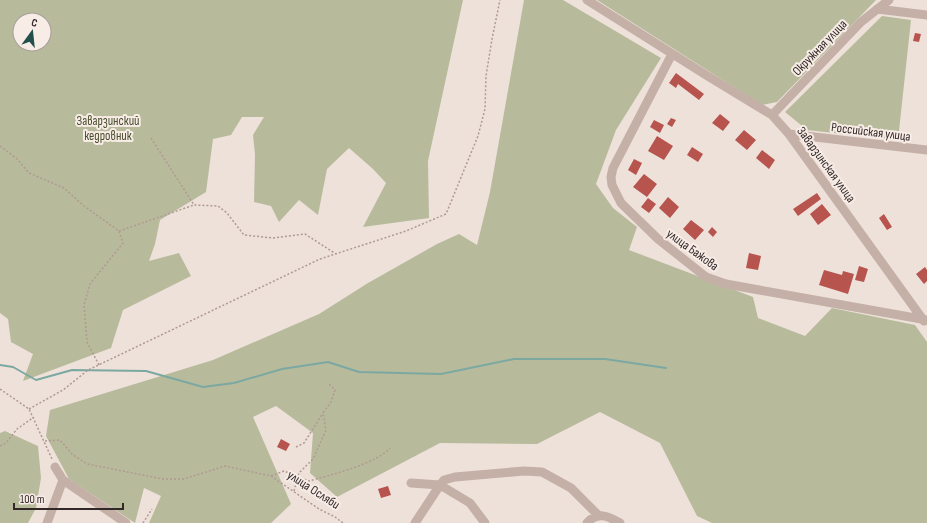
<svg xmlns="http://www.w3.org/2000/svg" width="927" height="523" font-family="'Sofia Sans Condensed',sans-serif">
  <rect width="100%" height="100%" fill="#eee1da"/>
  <!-- green -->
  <path fill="#b7bb9c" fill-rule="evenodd" d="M0 0H463L428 161 429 218 363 227 386 183 373 169 349 148 327 169 318 215 299 200 279 222 271 206 254 202 255 154 253 135 264 117H242L231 135 213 139 206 192 160 220 155 244 149 261 179 253 191 276 123 310 111 348 23 381 33 354 11 342 8 319 0 313ZM20 20H44V44H20Z
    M524 0H563L661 58 616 130 596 184 613 208 637 227 629 250 753 297 758 318 805 336 832 308 915 325 927 342V523H712L697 516 660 443 600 412 537 444 440 443 337 497 310 473 313 433 276 406 253 417 291 504 271 523H149L161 496 144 488 135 523 69 479 46 436 50 410 213 360 319 314 368 283 437 244 459 234 477 245 490 192Z
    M597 0H876L777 102 762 105Z
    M882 16 911 20 898 140 807 130 785 112Z
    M5 431 38 446 41 478 36 508 28 523H0V433Z"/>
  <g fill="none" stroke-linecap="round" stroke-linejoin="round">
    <!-- stream -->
    <path stroke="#7ca8a2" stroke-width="2" d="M0 365 13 367 36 380 72 370 146 371 203 387 234 383 282 369 328 362 359 372 441 374 514 359H605L666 368"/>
  </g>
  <!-- building -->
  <path fill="#b8544e" d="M915 33 921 34 919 42 913 41Z
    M676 73 704 94 699 100 678 84 676 88 669 83Z
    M720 114 730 122 723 131 712 123Z
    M671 118 676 120 672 127 667 124Z
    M654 120 664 125 660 133 650 127Z
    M744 130 756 140 747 150 735 140Z
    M657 136 673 146 664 160 648 151Z
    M692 147 703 154 698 162 687 155Z
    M762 150 775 160 769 169 756 158Z
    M634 159 642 163 636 175 628 170Z
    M644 174 657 184 647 197 633 187Z
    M817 193 821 199 798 216 793 209Z
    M668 197 679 207 670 218 659 208Z
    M648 198 656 204 649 213 641 207Z
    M822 204 831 215 818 225 810 214Z
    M884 214 892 227 887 230 879 218Z
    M691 220 704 230 695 240 683 229Z
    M712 227 717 232 713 237 708 232Z
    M749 253 761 256 758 270 746 268Z
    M859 266 868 269 864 282 855 280Z
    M925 267 927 270V281L924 284 916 274Z
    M824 270 842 275 843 271 854 274 848 294 819 285Z
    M281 439 290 444 286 451 277 447Z
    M388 486 391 495 381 498 378 489Z"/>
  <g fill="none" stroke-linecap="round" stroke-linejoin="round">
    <!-- path -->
    <path stroke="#b09992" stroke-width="1.5" stroke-dasharray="2 2" stroke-linecap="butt" d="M151 138 194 205 218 206 227 213 244 235 273 238 305 234 336 254
      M0 146 16 158 29 173 64 188 84 206 119 231 123 243 90 284 84 305 87 342 99 365
      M119 231 194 205
      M0 389 29 409 52 459
      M29 409 63 390 88 370 320 259 406 231 446 214 478 136 485 109 486 76 492 39 500 0
      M45 441 60 440 72 454 87 464 163 479H184L225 466 271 476 284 471 309 481C330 475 376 464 390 448
      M0 446 6 443 17 429 34 417
      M296 447 304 443 323 413
      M271 476 319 509 335 517 343 523
      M294 491 299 473 313 459 326 430 323 413 331 402 335 390 328 383
      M143 523 152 509"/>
    <!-- minor -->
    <path stroke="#c5b0a7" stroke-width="9" d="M587 0 706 75 772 115 789 134 924 321
      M877 9 927 15
      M672 54 613 168 611 177 612 185 621 203 658 239 706 277 726 284 927 320
      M772 115 861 22 889 0
      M789 134 927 150
      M55 467 63 480 126 523
      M411 483 440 485 470 503 485 523
      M47 523 63 480
      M415 523 440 485 444 480 455 477 524 471 542 472 571 488 598 515
      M587 523C597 511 608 516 620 523"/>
  </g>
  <g text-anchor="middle" stroke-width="4" stroke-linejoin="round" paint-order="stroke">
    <!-- street labels -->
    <g font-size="13" fill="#322827" stroke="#f7ece6">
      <text transform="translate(819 47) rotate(-46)" y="5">Окружная улица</text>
      <text transform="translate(871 131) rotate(7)" y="5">Российская улица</text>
      <text transform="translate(827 164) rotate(54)" y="5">Заварзинская улица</text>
      <text transform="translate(693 249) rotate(36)" y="5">улица Бажова</text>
      <text transform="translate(314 489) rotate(33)" y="5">улица Осляби</text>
    </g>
    <!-- park labels -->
    <g font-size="13" fill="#484e2d" stroke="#f7ece6">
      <text x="108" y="125">Заварзинский<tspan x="108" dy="15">кедровник</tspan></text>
    </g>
  </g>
  <!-- north arrow -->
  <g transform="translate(32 32) rotate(15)"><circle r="19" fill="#f7ece6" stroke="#a89e9a"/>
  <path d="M0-3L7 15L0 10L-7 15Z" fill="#214f4a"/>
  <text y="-6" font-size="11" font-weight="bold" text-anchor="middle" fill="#322827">С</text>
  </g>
  <!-- scale -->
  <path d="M14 503v6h109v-6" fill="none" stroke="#322827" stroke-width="2"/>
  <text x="20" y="503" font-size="12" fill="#322827" stroke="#f7ece6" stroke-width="3" paint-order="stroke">100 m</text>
</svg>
